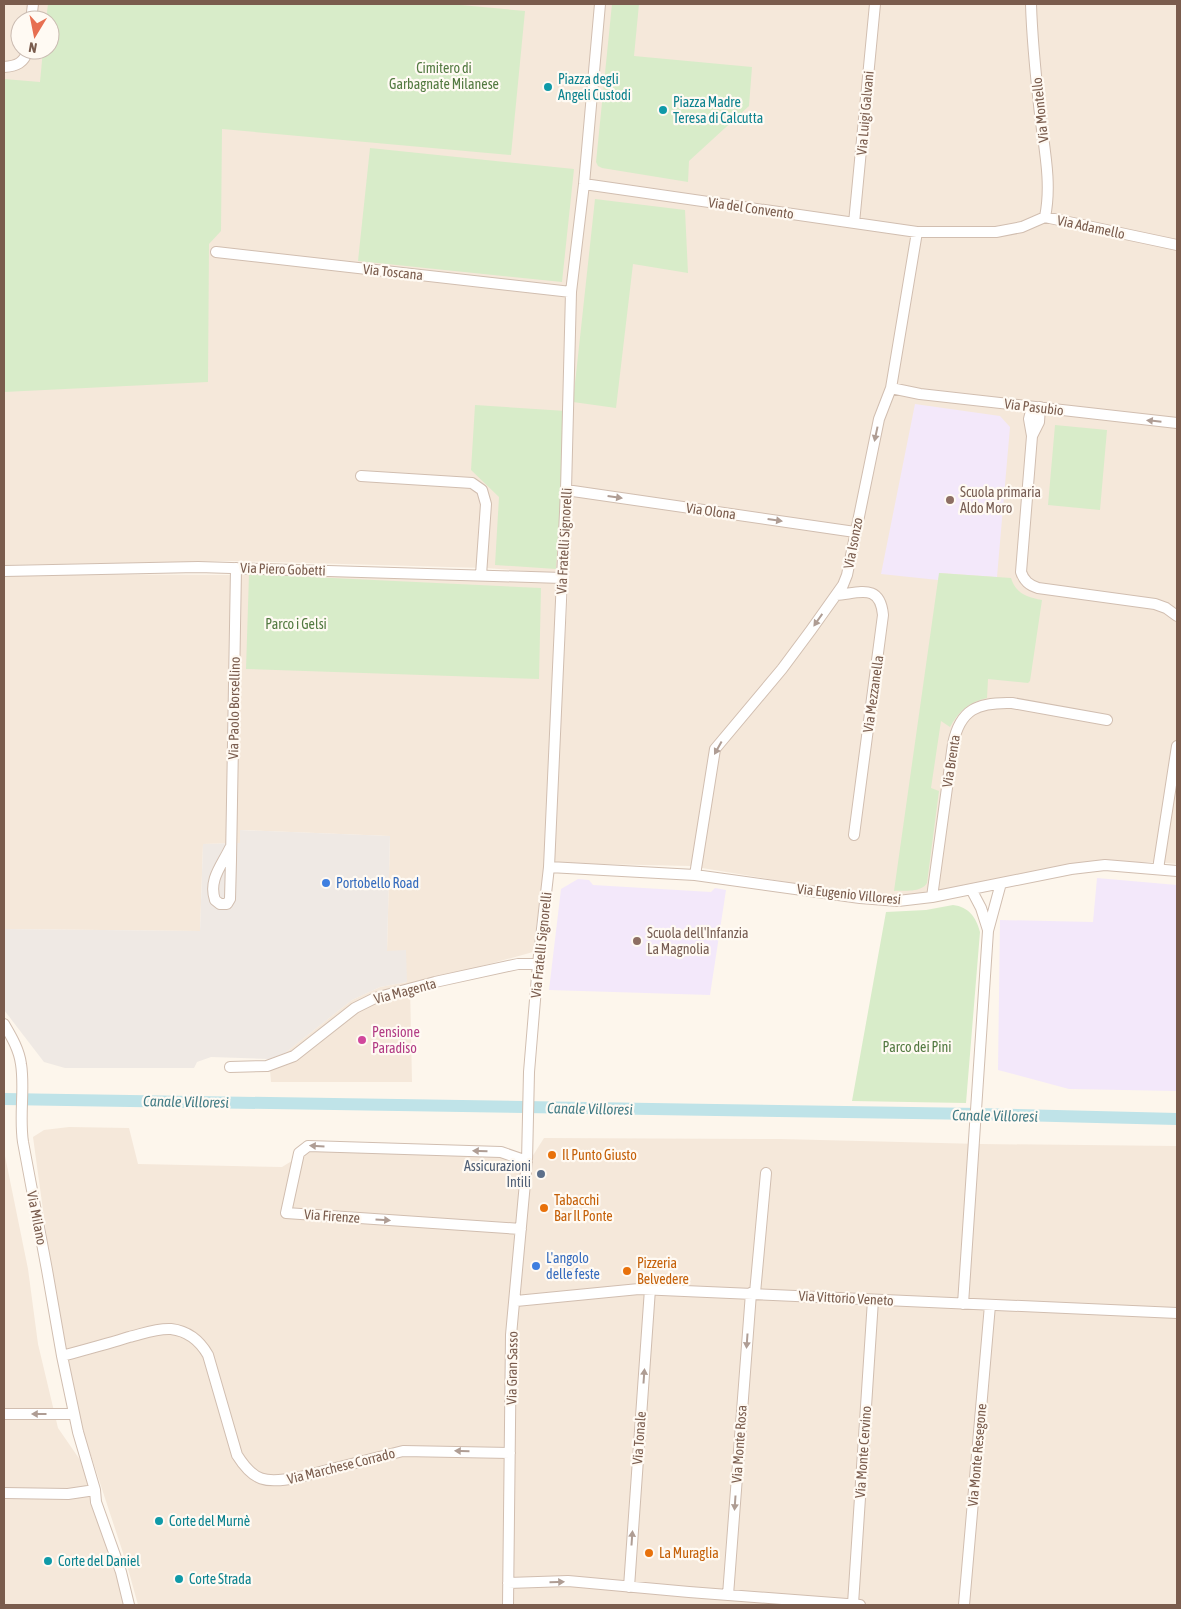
<svg xmlns="http://www.w3.org/2000/svg" width="1181" height="1609" font-family="'Asap Condensed',sans-serif">
  <rect width="100%" height="100%" fill="#fdf6ec"/>
  <!-- residential -->
  <path fill="#f5e8da" fill-rule="evenodd" d="M4 4H1177V864L1158 862H1085L932 894 870 896 690 866 551 863 569 574 484 568 232 561 4 565ZM20 20H50V50H20Z
    M4 574 478 576 560 582 544 865 533 952 410 986 412 1082H271L269 1059 285 1053 352 1000 380 987 407 982 387 951 390 836 241 830V843L203 844 200 931 4 929Z
    M69 1127 129 1128 138 1164 282 1167 308 1151 525 1158 513 1293 504 1605H138L127 1565 76 1410 50 1261 33 1137 44 1130Z
    M544 1138 780 1139 981 1144 1177 1146V1605H510L514 1336 520 1295 532 1157Z
    M4 1151 28 1269 38 1344 58 1428 96 1483 123 1568 133 1605H4Z"/>
  <!-- industrial -->
  <path fill="#efe9e4" d="M240 830 390 836 387 951 406 950 407 982 380 987 352 1000 285 1053 269 1059 211 1057 197 1062 194 1068H65L44 1062 4 1010V929L200 931 203 844 240 843Z"/>
  <!-- education -->
  <path fill="#f3e8fa" d="M915 404 1000 416 1010 427 997 577 940 573 938 580 881 574Z
    M1097 878 1177 885V1091L1069 1089 998 1070 1000 920 1093 922Z
    M578 879 589 880 593 885 711 892 715 888 726 890 710 995 549 990 561 889Z"/>
  <!-- green -->
  <path fill="#d8ecc9" d="M48 4H450L525 11 511 155 222 129 221 231 209 244 208 382 4 392V79L40 82 43 50H50V20H46Z
    M612 4H639L634 56 752 67 749 106 689 161 688 182 602 168 598 166 596 162Z
    M370 148 574 169 562 282 358 261Z
    M595 199 685 210 688 273 633 264 616 408 573 402Z
    M475 405 566 411 556 569 495 565 499 497 471 470Z
    M1055 425 1107 430 1100 510 1048 505Z
    M939 573 1011 578C1016 594 1027 597 1042 600L1030 681 1028 683 988 679 987 698C969 702 959 711 950 727L941 721 931 788 939 791 927 883C921 893 905 890 894 891Z
    M249 574 541 588 539 679 246 669Z
    M953 905C969 907 976 917 980 932L966 1103 852 1101 886 912 926 910Z"/>
  <g fill="none" stroke-linecap="round" stroke-linejoin="round">
    <!-- canal -->
    <path stroke="#bfe3e8" stroke-width="12" d="M4 1099 979 1114 1177 1119"/>
    <!-- minor casing -->
    <g stroke="#d1beb0" stroke-width="12">
      <path id="minor" d="M1031 4C1032 40 1036 78 1040 114 1044 148 1052 183 1045 217
        M31 20 33 4
        M4 67C17 66 24 63 28 50
        M584 184 917 232H996L1022 227 1045 217 1177 245
        M854 223 875 4
        M216 252 571 292
        M891 388 920 394 1177 423
        M1032 407 1029 419 1032 436 1021 572C1024 581 1029 585 1038 588L1155 604 1166 608 1177 616
        M1032 436 1039 422 1040 407
        M361 476 472 483 482 490 486 504 481 575
        M566 490 855 532
        M4 571 198 567 562 578
        M836 595C860 593 880 583 883 615L854 835
        M230 848C222 865 208 880 215 900L220 904H227L230 899 231 860 236 568
        M549 867 695 875 860 898 898 901 932 897 1071 869 1105 865 1177 871
        M1158 869 1177 746
        M695 875 715 749 782 669 811 630 843 585 847 575 879 419 891 388 917 232
        M971 889 981 908 988 930
        M932 897 953 744C960 709 978 702 1012 703L1107 720
        M4 1024C11 1036 19 1049 21 1064 25 1089 19 1116 23 1142L47 1270 62 1356 78 1432 95 1490 96 1502 121 1572 129 1605
        M230 1067 267 1066 294 1056 355 1008 375 998 435 982 518 964H538
        M521 1229 286 1213 299 1153 308 1146 501 1152 527 1161
        M755 1293 766 1173
        M516 1301 639 1289 1177 1313
        M963 1304 988 931 1001 883
        M62 1356C84 1350 107 1344 129 1337 142 1334 157 1328 171 1329 188 1331 200 1341 208 1355L237 1455C254 1482 265 1483 296 1478L403 1451 510 1453
        M4 1414H74
        M4 1493 68 1494 95 1490
        M508 1583 568 1581 689 1592 860 1605
        M629 1587 650 1289
        M728 1595 751 1293
        M853 1604 873 1300
        M508 1605 511 1335 527 1161 529 1072 538 964 549 867 566 490 571 292 584 184 600 4
        M964 1605 990 1305"/>
    </g>
    <!-- minor -->
    <use href="#minor" stroke="#fff" stroke-width="10"/>
  </g>
  <!-- one-way arrows -->
  <defs><path id="oneway-solid" d="M-6-.8H1V-3.2L6.5 0L1 3.2V.8H-6Z" transform="scale(1.25)"/></defs>
  <g fill="#af9d94">
    <use href="#oneway-solid" transform="translate(1154 421) rotate(-174)"/>
    <use href="#oneway-solid" transform="translate(876 434) rotate(102)"/>
    <use href="#oneway-solid" transform="translate(615 497) rotate(8)"/>
    <use href="#oneway-solid" transform="translate(775 520) rotate(8)"/>
    <use href="#oneway-solid" transform="translate(818 620) rotate(125)"/>
    <use href="#oneway-solid" transform="translate(718 748) rotate(119)"/>
    <use href="#oneway-solid" transform="translate(317 1146) rotate(-177)"/>
    <use href="#oneway-solid" transform="translate(480 1151) rotate(-178)"/>
    <use href="#oneway-solid" transform="translate(383 1220) rotate(4)"/>
    <use href="#oneway-solid" transform="translate(747 1341) rotate(94)"/>
    <use href="#oneway-solid" transform="translate(644 1376) rotate(-86)"/>
    <use href="#oneway-solid" transform="translate(39 1414) rotate(-180)"/>
    <use href="#oneway-solid" transform="translate(462 1451) rotate(-178)"/>
    <use href="#oneway-solid" transform="translate(735 1503) rotate(94)"/>
    <use href="#oneway-solid" transform="translate(632 1538) rotate(-86)"/>
    <use href="#oneway-solid" transform="translate(557 1582) rotate(-2)"/>
  </g>
  <!-- markers -->
  <g fill="#0f9aa8" stroke="#fffaf3" stroke-width="2">
    <circle cx="548" cy="87" r="5"/>
    <circle cx="663" cy="110" r="5"/>
    <circle cx="159" cy="1521" r="5"/>
    <circle cx="48" cy="1561" r="5"/>
    <circle cx="179" cy="1579" r="5"/>
  </g>
  <g fill="#8d6e63" stroke="#fffaf3" stroke-width="2">
    <circle cx="950" cy="500" r="5"/>
    <circle cx="637" cy="941" r="5"/>
  </g>
  <g fill="#3f7fe0" stroke="#fffaf3" stroke-width="2">
    <circle cx="326" cy="883" r="5"/>
    <circle cx="536" cy="1266" r="5"/>
  </g>
  <circle fill="#d1479c" stroke="#fffaf3" stroke-width="2" cx="362" cy="1040" r="5"/>
  <g fill="#e8710a" stroke="#fffaf3" stroke-width="2">
    <circle cx="552" cy="1155" r="5"/>
    <circle cx="544" cy="1208" r="5"/>
    <circle cx="627" cy="1271" r="5"/>
    <circle cx="649" cy="1553" r="5"/>
  </g>
  <circle fill="#5c6f8a" stroke="#fffaf3" stroke-width="2" cx="541" cy="1174" r="5"/>
  <g text-anchor="middle" stroke-width="4.5" stroke-linejoin="round" paint-order="stroke">
    <!-- park labels -->
    <g font-size="14" fill="#537a41" stroke="#fffaf3">
      <text x="444" y="73">Cimitero di<tspan x="444" dy="16">Garbagnate Milanese</tspan></text>
      <text x="296" y="629">Parco i Gelsi</text>
      <text x="917" y="1052">Parco dei Pini</text>
    </g>
    <!-- culture labels -->
    <g font-size="14" fill="#0d838f" stroke="#fffaf3" text-anchor="start">
      <text x="558" y="84">Piazza degli<tspan x="558" dy="16">Angeli Custodi</tspan></text>
      <text x="673" y="107">Piazza Madre<tspan x="673" dy="16">Teresa di Calcutta</tspan></text>
      <text x="169" y="1526">Corte del Murnè</text>
      <text x="58" y="1566">Corte del Daniel</text>
      <text x="189" y="1584">Corte Strada</text>
    </g>
    <!-- street labels -->
    <g font-size="14" fill="#7a5c4d" stroke="#fffaf3">
      <text transform="translate(1040 110) rotate(-96)" y="5">Via Montello</text>
      <text transform="translate(865 113) rotate(-85)" y="5">Via Luigi Galvani</text>
      <text transform="translate(751 208) rotate(8)" y="5">Via del Convento</text>
      <text transform="translate(1091 227) rotate(12)" y="5">Via Adamello</text>
      <text transform="translate(393 272) rotate(6)" y="5">Via Toscana</text>
      <text transform="translate(1034 407) rotate(7)" y="5">Via Pasubio</text>
      <text transform="translate(711 511) rotate(8)" y="5">Via Olona</text>
      <text transform="translate(564 541) rotate(-87)" y="5">Via Fratelli Signorelli</text>
      <text transform="translate(853 543) rotate(-79)" y="5">Via Isonzo</text>
      <text transform="translate(283 569) rotate(2)" y="5">Via Piero Gobetti</text>
      <text transform="translate(873 694) rotate(-82)" y="5">Via Mezzanella</text>
      <text transform="translate(234 708) rotate(-89)" y="5">Via Paolo Borsellino</text>
      <text transform="translate(951 761) rotate(-81)" y="5">Via Brenta</text>
      <text transform="translate(849 894) rotate(6)" y="5">Via Eugenio Villoresi</text>
      <text transform="translate(541 945) rotate(-84)" y="5">Via Fratelli Signorelli</text>
      <text transform="translate(405 991) rotate(-15)" y="5">Via Magenta</text>
      <text transform="translate(332 1216) rotate(4)" y="5">Via Firenze</text>
      <text transform="translate(37 1218) rotate(79)" y="5">Via Milano</text>
      <text transform="translate(846 1298) rotate(3)" y="5">Via Vittorio Veneto</text>
      <text transform="translate(512 1368) rotate(-89)" y="5">Via Gran Sasso</text>
      <text transform="translate(639 1438) rotate(-86)" y="5">Via Tonale</text>
      <text transform="translate(739 1444) rotate(-86)" y="5">Via Monte Rosa</text>
      <text transform="translate(863 1452) rotate(-86)" y="5">Via Monte Cervino</text>
      <text transform="translate(977 1455) rotate(-85)" y="5">Via Monte Resegone</text>
      <text transform="translate(341 1466) rotate(-14)" y="5">Via Marchese Corrado</text>
    </g>
    <!-- education labels -->
    <g font-size="14" fill="#785e54" stroke="#fffaf3" text-anchor="start">
      <text x="960" y="497">Scuola primaria<tspan x="960" dy="16">Aldo Moro</tspan></text>
      <text x="647" y="938">Scuola dell'Infanzia<tspan x="647" dy="16">La Magnolia</tspan></text>
    </g>
    <!-- shop labels -->
    <g font-size="14" fill="#366cbe" stroke="#fffaf3" text-anchor="start">
      <text x="336" y="888">Portobello Road</text>
      <text x="546" y="1263">L'angolo<tspan x="546" dy="16">delle feste</tspan></text>
    </g>
    <!-- hotel labels -->
    <g font-size="14" fill="#b23c85" stroke="#fffaf3" text-anchor="start">
      <text x="372" y="1037">Pensione<tspan x="372" dy="16">Paradiso</tspan></text>
    </g>
    <!-- food labels -->
    <g font-size="14" fill="#c56008" stroke="#fffaf3" text-anchor="start">
      <text x="562" y="1160">Il Punto Giusto</text>
      <text x="554" y="1205">Tabacchi<tspan x="554" dy="16">Bar Il Ponte</tspan></text>
      <text x="637" y="1268">Pizzeria<tspan x="637" dy="16">Belvedere</tspan></text>
      <text x="659" y="1558">La Muraglia</text>
    </g>
    <!-- service labels -->
    <g font-size="14" fill="#4e5e75" stroke="#fffaf3" text-anchor="end">
      <text x="531" y="1171">Assicurazioni<tspan x="531" dy="16">Intili</tspan></text>
    </g>
    <!-- water labels -->
    <g font-size="15" font-style="italic" fill="#437c86" stroke="#fffaf3">
      <text transform="translate(186 1102) rotate(1)" y="5">Canale Villoresi</text>
      <text transform="translate(590 1109) rotate(1)" y="5">Canale Villoresi</text>
      <text transform="translate(995 1116) rotate(1)" y="5">Canale Villoresi</text>
    </g>
  </g>
  <!-- border -->
  <rect width="1181" height="1609" fill="none" stroke="#7a5c4d" stroke-width="10"/>
  <!-- north arrow -->
  <g transform="translate(35 35) rotate(190)"><circle r="24" fill="#fffaf3" stroke="#cabbb1"/>
  <path d="M0-4L9 19L0 12L-9 19Z" fill="#e76f51"/>
  <text y="-8" font-size="14" font-weight="bold" text-anchor="middle" fill="#7a5c4d">N</text>
  </g>
</svg>
